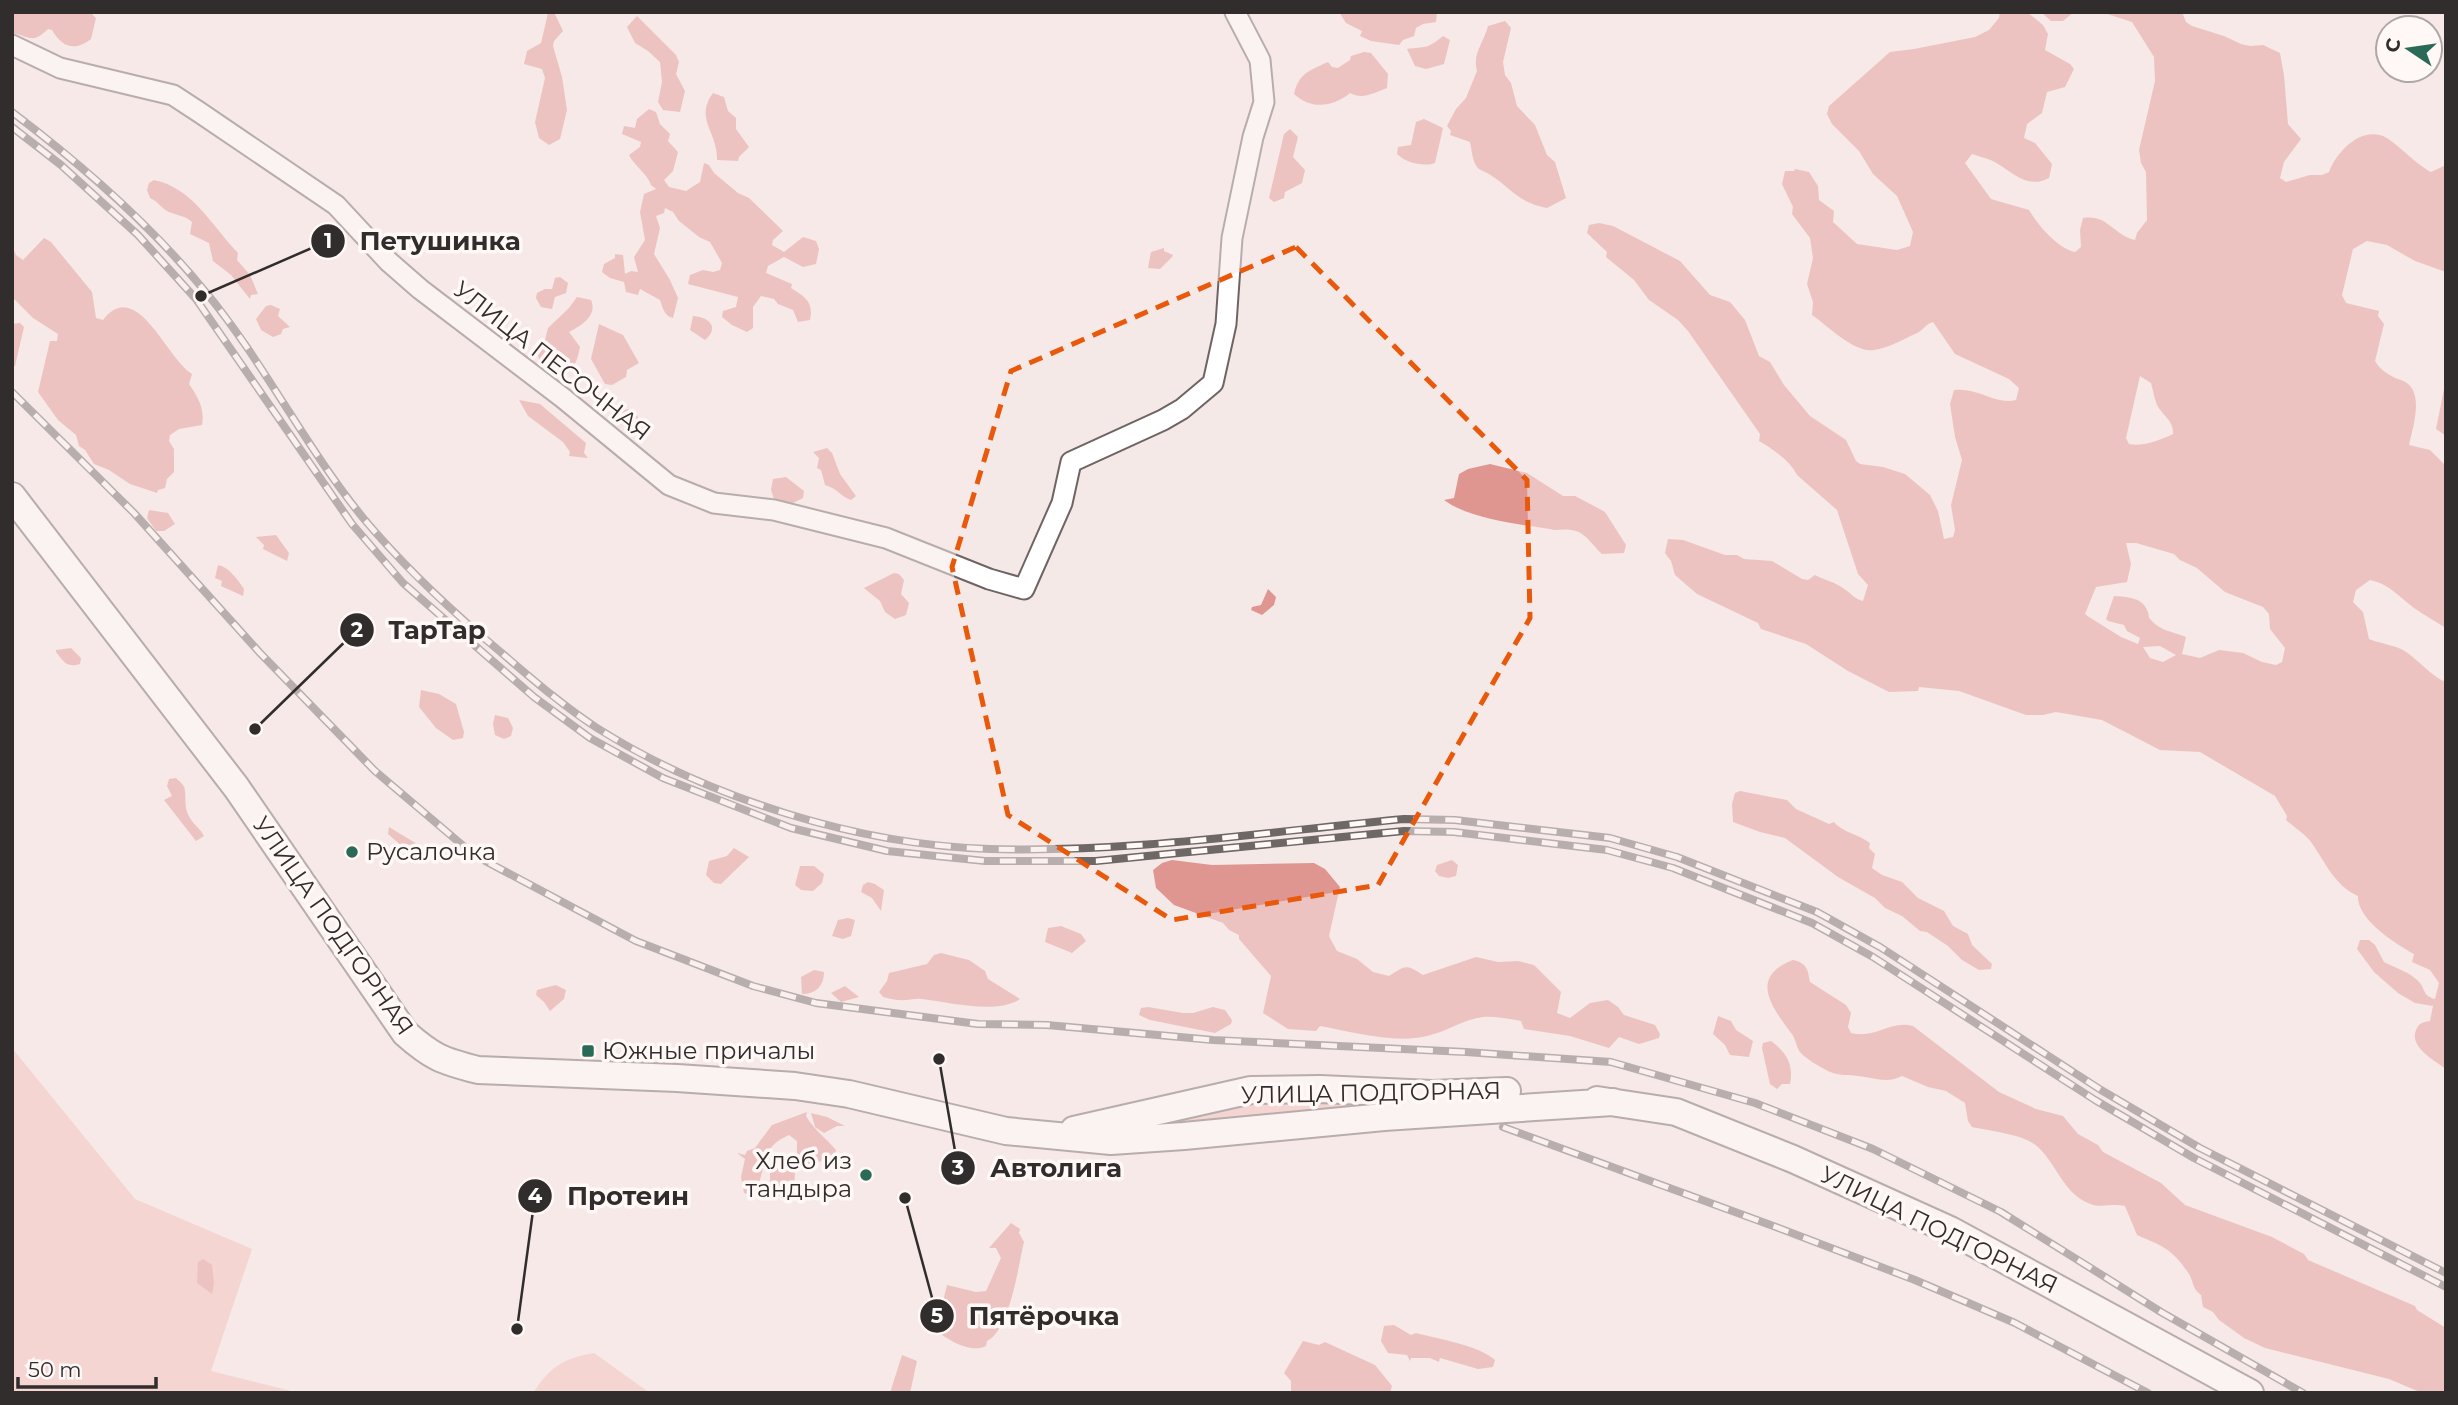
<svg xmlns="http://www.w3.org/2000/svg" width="2458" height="1405" font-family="Montserrat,sans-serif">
  <rect width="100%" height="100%" fill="#f5e9e8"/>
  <!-- green -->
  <path fill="#f2bcb7" d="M12 1048 135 1199 252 1249 211 1371 299 1393H12Z
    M1266 1098 1402 1106 1106 1131Z
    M594 1353 650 1393H533C551 1366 562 1359 594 1353Z"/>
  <!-- forest -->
  <path fill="#e09690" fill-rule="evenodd" d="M12 12H90L96 18 91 39C74 52 62 47 52 30L48 29C32 44 32 37 12 33Z
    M1339 12H1437L1436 22 1423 24 1416 28 1414 36 1403 40 1399 45 1371 41 1360 36 1362 31 1346 23Z
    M2000 12H2027L2043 25 2048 34 2045 50 2070 64 2074 69 2065 87 2047 92 2042 113 2027 124 2024 138 2035 143 2052 164 2049 178C2029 189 2014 174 1998 164 1991 159 1981 157 1972 154L1965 163 1991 199 2029 210C2038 225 2057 248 2075 252L2081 247 2080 230 2083 218C2108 214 2113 235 2135 240L2137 233 2147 220 2146 172 2141 163 2139 150 2155 81 2154 57 2132 22 2101 12H2182L2186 22 2192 26 2224 36 2241 44 2250 46 2263 45 2280 53 2284 75 2288 124 2301 139 2284 162 2280 178 2286 182 2310 175H2322L2329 172C2336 153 2359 127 2383 136 2395 141 2414 163 2431 172L2446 165V272L2415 261 2387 245 2367 241 2353 249 2342 295 2346 303 2379 311 2378 316 2384 324 2375 361C2380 370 2391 377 2401 380 2426 388 2413 427 2409 445L2430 450 2446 466V628C2436 622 2426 616 2417 610 2401 599 2390 584 2370 580L2356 590 2353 602 2363 612 2369 639C2379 643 2392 645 2401 649 2415 656 2433 678 2446 682V1069C2434 1060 2409 1047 2416 1030 2419 1023 2423 1022 2430 1021L2433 1006 2415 1003 2398 993 2374 972 2357 949 2360 940H2369L2375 945 2384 962C2395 968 2411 972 2420 983 2426 991 2423 996 2435 999L2439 983 2430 970 2412 962 2414 954C2395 943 2357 920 2358 896 2334 885 2326 863 2311 842 2305 834 2294 827 2286 820L2287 816 2275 796 2200 752 2160 750 2102 720 2056 712 2043 715H2026L1959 691 1919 687 1918 691 1889 692 1848 671 1806 644 1761 629 1758 623 1697 594 1675 575 1671 561 1665 553 1668 539 1683 540 1725 555H1737L1744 559 1772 561 1802 579 1808 580 1815 575C1824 580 1835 582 1843 588 1851 593 1854 599 1863 601L1868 585 1858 574 1837 510 1797 475C1790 461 1773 449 1759 441L1760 434 1688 331 1678 320 1649 300 1634 280 1606 257 1607 252 1587 233 1589 225 1599 223 1613 226 1680 261 1710 295 1730 302 1745 320 1759 356 1770 362 1784 385 1810 416 1846 440 1856 461 1860 464 1883 467 1905 474 1930 495 1938 511 1944 539 1953 537 1955 530 1951 505 1962 460 1955 437 1950 404 1954 390C1978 387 1995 405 2016 400L2019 388 2009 379 1955 354 1933 322C1925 324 1923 331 1915 334 1902 340 1888 348 1874 350 1854 353 1828 326 1812 315L1813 302 1807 284 1813 258 1810 238 1792 214 1793 207 1782 184 1785 171H1794L1795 169 1809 172 1818 186 1819 200 1834 211 1833 222 1857 244 1897 250 1910 246 1913 232 1897 196 1873 174 1859 151 1832 124 1827 114 1829 106 1890 52 1914 49 1975 37 1989 30 1999 18ZM2140 376 2151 383C2153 390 2154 398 2157 405 2163 416 2174 421 2173 434 2161 440 2142 447 2129 444L2126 438ZM2126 543H2136L2174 554 2180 560 2197 568 2225 592 2263 607 2269 614 2270 629 2285 648 2282 662 2276 665 2262 662 2243 653 2219 650 2200 658 2182 654 2186 637C2174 632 2160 631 2151 620 2147 616 2150 616 2147 610 2142 597 2126 597 2114 596L2106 619 2108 621 2124 625 2127 631 2140 638 2138 644 2121 637 2089 617 2085 614 2096 587 2127 582 2131 564ZM2160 646 2176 655 2163 662 2150 658 2143 647Z
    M2041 12H2074L2063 21H2051Z
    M548 13 555 14 563 31 554 41 553 46 562 77 567 110 560 139 549 145 539 138 535 122 545 78 542 69 524 64 527 51 541 43Z
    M637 16 676 55 679 62 676 74 685 91 680 112 663 110 658 102 662 82 660 62 648 51 635 43 627 27Z
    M1505 21 1511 28 1503 62 1505 75 1511 83 1517 106 1535 125 1547 155 1555 162 1566 198 1547 208C1515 201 1513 189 1489 174 1486 172 1482 171 1479 169 1472 163 1472 150 1470 142L1450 135 1451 131 1447 126 1456 109 1466 98 1477 71C1472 53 1484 43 1488 26Z
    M1443 36 1450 40 1444 64 1426 69 1415 66 1407 49C1426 46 1426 50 1443 36Z
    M1364 52 1371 53 1388 74 1387 88C1374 93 1362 100 1350 93 1333 107 1311 110 1294 94 1299 73 1309 71 1328 62L1332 67 1338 68 1350 60 1351 56Z
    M713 93 724 97 728 111 736 118V129L749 147 739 157 738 161 717 160C718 132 694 119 713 93Z
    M649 109 656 112 660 124 670 134 668 141 678 152 673 171 664 180 669 187 686 191 700 182 704 163 709 165 714 173 738 193 749 198 783 231 773 240 772 245 784 252 803 237 816 241 819 249 816 264 803 267 784 257 768 266 766 273 792 284 791 288C805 297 814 302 810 320L798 322 793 310 778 304 774 299 761 296 753 307V328L747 332 732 325 722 317 723 311 736 307 738 297 688 284 690 275 703 270 713 272 720 270 722 263 710 242 699 237 679 221 673 212 665 208 664 213 656 216 660 228 654 254 670 280 678 298 673 318C664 316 663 308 660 300L640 289 638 295 626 292 624 282 610 278 602 272 604 264 615 258V254L623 255 625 274 631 271 638 272 634 257 645 240 640 212 644 194 656 189 651 185C647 173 635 167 629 155L640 147 641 142 622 134 624 126 635 128 637 119Z
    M1424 119 1443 128 1435 163C1424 167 1406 163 1397 154L1398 147 1411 145 1416 122Z
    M1290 129 1298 137 1293 157 1305 170 1302 183 1285 192 1284 198 1274 202 1269 198 1284 134Z
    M154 180C193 188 212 226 238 253L237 260 250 275 258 294 251 295 250 299 231 275 213 261 209 243 190 234 192 222C184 214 173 216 164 209 159 205 157 201 150 198L147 190 149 183Z
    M44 238 51 242 92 292 96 318 103 320C137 276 167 360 192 374L189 384C198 397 205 409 202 425L179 429 170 435 169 441 174 449V472L167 479 165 488 158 490 157 493 130 484 109 470 94 464 85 450 79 446 76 435 58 420 38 392 50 341H57L58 334 33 318 14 299 12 246 16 255 23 260Z
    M1164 248V251L1173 255 1172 257 1160 269 1148 268 1151 252Z
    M560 277 568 283 566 293 555 297 552 309 541 307 536 298 537 293 545 289H552L555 278Z
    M577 297 591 300C598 315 581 326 569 332L580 347C577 361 575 372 559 373L556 368 540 362 537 353 544 344 548 328 569 308Z
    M271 305 280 309 278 316 290 327 283 329 281 334 273 337 261 330 256 319 266 306Z
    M693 316C709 317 720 327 705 340L690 330Z
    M20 323 24 327 15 366 12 367V324Z
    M599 324 623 335 639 363 627 370 626 377 612 385 605 384 591 359Z
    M2446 379V436L2436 429Z
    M519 400 540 404 586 443 584 453 588 458 569 456 570 452 563 442 528 416Z
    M628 409 638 417 636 427 631 430 615 421 618 412Z
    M827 448 832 453 840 474 856 496 851 500C841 497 837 488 825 485L821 470 817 468 819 458 813 452Z
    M1490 464 1527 473 1563 496H1575L1594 506 1605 512 1626 545 1624 553 1602 554C1584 536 1584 527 1555 530 1521 524 1471 520 1444 500L1454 498 1459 474 1468 469Z
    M786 477 804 491 803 498 789 505 774 499 771 490 773 479Z
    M149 510 168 513 175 524 164 531H156L147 518Z
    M276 535 289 553 287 561 263 549 264 545 256 537Z
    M218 565C229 567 238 580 244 589L243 596 221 586 222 581 215 578Z
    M894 573 899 574 904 580 901 594 909 603 906 615 895 619 885 612 880 601 864 588Z
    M1268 589 1276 597 1274 605 1262 615 1251 610 1252 607 1261 605Z
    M71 648 81 658 80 664C67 668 64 662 56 652V650Z
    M421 690 439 694 456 704 464 732 463 738 453 740 436 728 419 707Z
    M495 715 508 718 513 728 511 736 504 739 495 735 493 724Z
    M176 778C179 781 185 785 185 791 186 800 184 809 190 818 194 825 200 828 204 836L196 841 164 800 172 796 167 786 169 779Z
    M1740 791 1787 800 1796 809 1829 824 1834 822C1842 832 1858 834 1870 843L1869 848 1875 854 1872 868 1882 875 1902 882 1918 898 1944 911 1953 926 1968 934 1972 945 1992 964 1991 969 1979 970 1962 960 1948 946 1927 932 1920 931 1902 916 1885 908 1875 898 1838 877 1785 838 1760 832 1733 822 1732 804 1735 793Z
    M389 827 417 844 415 850 404 848 388 834Z
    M734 848 749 857 721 884 714 883 706 875 709 861 727 856Z
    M1172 860 1212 865 1314 863 1325 869 1340 887 1329 936 1337 951 1357 959 1373 972 1389 976C1406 965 1406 964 1423 975L1476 957 1498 962 1518 961 1534 965 1561 992 1557 1013 1570 1018 1590 1003 1608 1000 1618 1007 1624 1015 1655 1025 1660 1034 1659 1038 1639 1044 1619 1037 1609 1048 1570 1036 1524 1029 1521 1021C1509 1019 1496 1016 1483 1017 1464 1019 1446 1032 1427 1036 1394 1044 1353 1032 1320 1026L1316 1031 1288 1029 1263 1013 1271 976 1239 939V935L1229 930 1223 923 1174 905 1156 888 1153 870 1162 863Z
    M1452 860 1458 865 1456 876 1448 878 1439 876 1435 871 1437 865Z
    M800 866H814L824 874 822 883 813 891 801 890 795 885Z
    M868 882 875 884 884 890 881 911 872 898 861 892 863 885Z
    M848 918 855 920 851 936 843 939 832 936 838 920Z
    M1061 926 1081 934 1086 941 1072 953 1045 942 1048 928Z
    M941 953 969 960 985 971 988 979 1020 999C996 1015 949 1002 922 999 914 998 907 1001 899 1000 894 1000 888 998 883 997L879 992 887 981 889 973 927 964 934 955Z
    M1793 960C1807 963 1808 970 1810 982L1846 1005 1851 1013 1848 1027 1851 1033C1877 1039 1889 1020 1913 1026L1999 1092 2036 1109 2063 1116 2078 1134 2098 1145 2103 1152 2161 1183 2185 1205 2272 1237 2304 1254 2308 1260 2415 1306 2417 1310 2446 1328V1393H2422L2389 1379 2265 1348 2244 1338 2219 1320 2213 1312 2203 1307 2201 1295C2191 1288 2194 1279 2187 1271 2171 1248 2162 1246 2137 1235L2125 1206C2112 1203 2099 1209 2088 1203 2063 1192 2057 1165 2038 1147 2024 1134 1990 1131 1972 1127L1968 1121 1965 1103 1946 1091 1928 1087 1902 1076C1889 1083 1879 1079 1865 1077 1853 1074 1839 1077 1828 1071 1820 1067 1806 1059 1800 1052 1796 1047 1796 1038 1791 1033 1771 1006 1749 977 1793 960Z
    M814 970 824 972C824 986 816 994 802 994L801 977Z
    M556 985 566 990 564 999 550 1011 544 1002 536 995 537 990Z
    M845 986 859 997 841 1002 831 993Z
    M1148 1007 1183 1013H1193L1213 1007 1225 1010 1232 1020 1231 1024 1215 1033 1150 1020 1139 1015 1141 1008Z
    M1718 1016 1731 1021 1736 1030 1753 1041 1749 1057 1730 1055 1725 1045 1713 1034Z
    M1771 1041C1786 1052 1794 1064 1790 1084H1782L1777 1089 1770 1084 1762 1048 1763 1043Z
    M807 1112 806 1116C814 1130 826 1138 836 1150L835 1154 811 1166 797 1153V1141L789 1135C753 1151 771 1173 751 1195L744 1193 741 1177 745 1159 737 1153 745 1155 747 1151 755 1148 772 1125Z
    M811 1113 827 1117 845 1126H837L824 1133 815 1127Z
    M778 1162 787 1164 795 1172 794 1189 783 1193 779 1197 770 1195V1166Z
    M1011 1223 1020 1229 1019 1233 1024 1242C1018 1267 1010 1330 987 1341L986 1346C972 1354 947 1340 936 1330L947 1285 976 1292 986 1291 1001 1258 996 1248H989Z
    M203 1259 212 1265 214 1283 212 1294 197 1283 198 1262Z
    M1394 1325 1411 1335 1416 1333C1439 1339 1478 1345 1495 1360L1493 1367 1478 1369 1440 1358 1439 1362 1430 1358H1411L1410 1361 1407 1355 1388 1353 1381 1341 1384 1326Z
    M1303 1341 1319 1345 1325 1342 1375 1365 1392 1386 1390 1393H1291V1381L1284 1373Z
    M902 1355 917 1361 910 1393H890Z"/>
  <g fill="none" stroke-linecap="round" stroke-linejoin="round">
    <!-- minor casing -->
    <g stroke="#6e6463" stroke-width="23">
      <path id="minor" d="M12 45 60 68 173 95 199 112 336 205 388 261 420 289 563 398 669 485 714 503 774 510 886 538 989 579 1024 589 1062 503 1071 462 1163 420 1182 409 1213 383 1226 324 1232 238 1253 137 1264 102 1260 60 1235 12"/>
    </g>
    <!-- secondary casing -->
    <g stroke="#6e6463" stroke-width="30">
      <path id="secondary" d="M12 496 236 787 405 1033C432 1057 442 1061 478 1070L677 1078 795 1086 849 1094 1006 1131 1111 1141 1184 1136 1384 1117 1613 1102
        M1597 1100 1676 1112 1793 1159 1950 1230 2250 1393
        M1074 1130 1251 1090 1320 1089 1432 1094 1507 1091"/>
    </g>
    <!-- minor -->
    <use href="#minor" stroke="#fff" stroke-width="19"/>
    <!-- secondary -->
    <use href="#secondary" stroke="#fff" stroke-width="26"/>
    <!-- rail casing -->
    <g stroke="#6d6766" stroke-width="8">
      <path id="rail" d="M12 112C82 165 148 222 204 290 264 362 305 447 364 519 401 563 441 601 484 638 521 669 557 702 597 728 708 798 858 845 990 849 1128 853 1266 832 1404 819L1455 820 1610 838 1677 857 1817 912 1880 947 2101 1090 2200 1148 2446 1273
        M12 127 61 165 138 235 196 299 352 524 403 583 534 697 590 738 663 778 791 828 887 851 985 861H1096L1404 831 1454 832 1607 850 1673 868 1812 923 1873 957 2095 1100 2194 1158 2446 1287
        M12 392 134 513 260 653 375 771 474 855 636 941 753 986 816 1003 978 1024 1047 1025 1213 1040 1466 1052 1611 1062 1755 1103 1873 1149 2001 1212 2161 1312 2303 1393
        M1503 1127 1776 1227 1915 1280 2015 1323 2148 1393"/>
    </g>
    <!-- rail -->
    <use href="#rail" stroke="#fff8f7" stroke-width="5" stroke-dasharray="16" stroke-linecap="butt"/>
  </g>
  <!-- marked area -->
  <path d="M0 0H2458V1405H0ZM1296 247 1527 480 1530 618 1378 885 1172 920 1008 815 952 567 1011 371Z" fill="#f5e9e8" fill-opacity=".55" fill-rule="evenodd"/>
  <path fill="none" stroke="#e8590c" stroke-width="5" stroke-dasharray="14 9" stroke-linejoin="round" d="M1296 247 1527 480 1530 618 1378 885 1172 920 1008 815 952 567 1011 371Z"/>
  <!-- markers -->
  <g fill="#2b6a57" stroke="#fff8f7" stroke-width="2.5">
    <circle cx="352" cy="852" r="7"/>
    <rect x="581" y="1044" width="14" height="14" rx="3.5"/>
    <circle cx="866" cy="1175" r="7"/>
  </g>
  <g text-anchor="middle" stroke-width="7" stroke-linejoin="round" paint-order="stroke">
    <!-- street labels -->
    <g font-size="24" fill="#312d2c" stroke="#fff8f7">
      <text transform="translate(552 361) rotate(38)" y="8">УЛИЦА ПЕСОЧНАЯ</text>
      <text transform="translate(333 926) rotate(55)" y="8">УЛИЦА ПОДГОРНАЯ</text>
      <text transform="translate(1371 1093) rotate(-1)" y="8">УЛИЦА ПОДГОРНАЯ</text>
      <text transform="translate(1939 1230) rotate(26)" y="8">УЛИЦА ПОДГОРНАЯ</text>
    </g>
    <!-- poi labels -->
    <g font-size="24" fill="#312d2c" stroke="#fff8f7" text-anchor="start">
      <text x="366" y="860">Русалочка</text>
      <text x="602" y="1059">Южные причалы</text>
      <text x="852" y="1169" text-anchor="end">Хлеб из<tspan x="852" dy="28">тандыра</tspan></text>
    </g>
  </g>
  <!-- callouts -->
  <path fill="none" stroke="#312d2c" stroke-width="2.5" d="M201 296L328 241M255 729L357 630M939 1059L958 1168M517 1329L535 1196M905 1198L937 1316"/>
  <g fill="#312d2c" stroke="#fff8f7" stroke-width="2.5">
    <circle cx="201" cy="296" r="7"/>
    <circle cx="255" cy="729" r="7"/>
    <circle cx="939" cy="1059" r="7"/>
    <circle cx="517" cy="1329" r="7"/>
    <circle cx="905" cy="1198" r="7"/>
    <circle cx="328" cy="241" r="18"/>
    <circle cx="357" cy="630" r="18"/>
    <circle cx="958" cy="1168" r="18"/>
    <circle cx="535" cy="1196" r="18"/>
    <circle cx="937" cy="1316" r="18"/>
  </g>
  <g font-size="21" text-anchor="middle" font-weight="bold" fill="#fff">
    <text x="328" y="248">1</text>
    <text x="357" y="637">2</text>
    <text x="958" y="1175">3</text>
    <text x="535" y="1203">4</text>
    <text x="937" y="1323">5</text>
  </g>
  <g font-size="26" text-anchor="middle" font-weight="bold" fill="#312d2c" stroke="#fff8f7" stroke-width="7" stroke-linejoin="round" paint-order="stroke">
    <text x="440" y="250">Петушинка</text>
    <text x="437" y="639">ТарТар</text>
    <text x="1056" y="1177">Автолига</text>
    <text x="628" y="1205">Протеин</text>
    <text x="1044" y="1325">Пятёрочка</text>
  </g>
  <!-- border -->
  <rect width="2458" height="1405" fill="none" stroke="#312d2c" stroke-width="28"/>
  <!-- north arrow -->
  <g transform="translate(2409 49) rotate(283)"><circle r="33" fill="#fff8f7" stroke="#ada7a6" stroke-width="2"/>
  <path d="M0-5L12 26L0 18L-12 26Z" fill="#2b6a57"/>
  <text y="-10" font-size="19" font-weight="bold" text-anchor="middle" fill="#312d2c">С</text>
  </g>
  <!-- scale -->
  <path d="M18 1377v10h138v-10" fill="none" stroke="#312d2c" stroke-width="3.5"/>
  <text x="28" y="1377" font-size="21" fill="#312d2c" stroke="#fff8f7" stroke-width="5" paint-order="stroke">50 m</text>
</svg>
